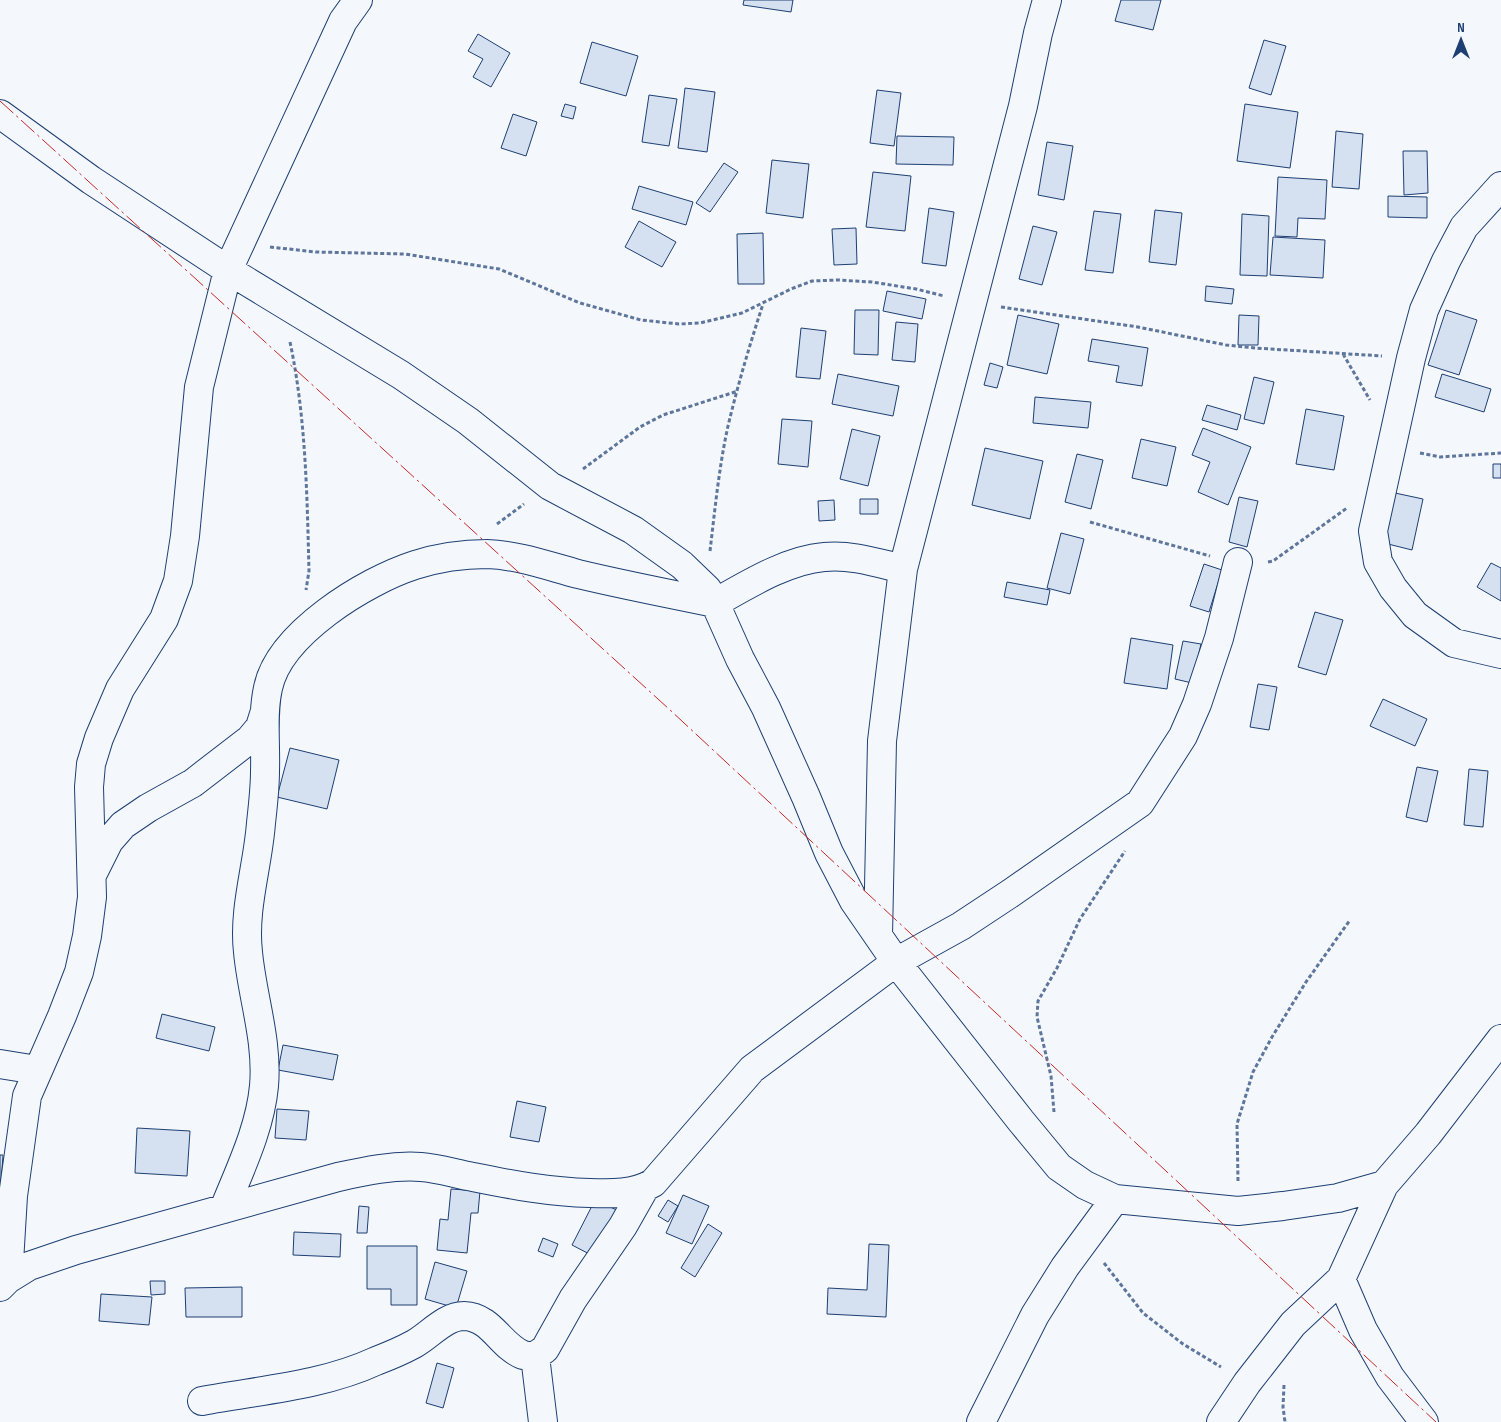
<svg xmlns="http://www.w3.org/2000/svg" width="1501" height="1422" font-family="'Sofia Sans Condensed',sans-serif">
  <rect width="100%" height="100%" fill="#f4f7fb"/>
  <!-- building -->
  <path fill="#d5e0f0" stroke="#1d3f73" d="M744 0H793L791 12 743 5Z
    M1121 0H1161L1153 30 1115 21Z
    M478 34 510 53 491 87 473 77 483 59 468 51Z
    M1264 40 1286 46 1271 95 1249 88Z
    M592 42 638 56 626 96 580 83Z
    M685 88 715 92 707 152 678 148Z
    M877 90 901 93 894 146 870 143Z
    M649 95 677 99 669 146 642 142Z
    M565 104 576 107 573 119 561 116Z
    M1245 104 1298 112 1290 168 1237 161Z
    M513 114 537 122 526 156 501 148Z
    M1336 131 1363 134 1359 189 1332 187Z
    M897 136 954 137 953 165 896 164Z
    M1047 142 1073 146 1064 200 1038 195Z
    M1403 151H1427L1428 193 1404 195Z
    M772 160 809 164 803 218 766 213Z
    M724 163 738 172 710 212 696 203Z
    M873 172 911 176 905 231 866 227Z
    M1278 177 1327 180 1325 219 1298 218 1297 237 1275 236Z
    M639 186 693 202 686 225 632 209Z
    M1388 196 1427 197V218L1388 217Z
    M929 208 954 212 946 266 922 263Z
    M1155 210 1182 213 1176 265 1149 262Z
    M1094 211 1121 214 1113 273 1085 270Z
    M1242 214 1269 216 1267 276 1240 275Z
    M639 221 676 242 662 267 625 247Z
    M1033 226 1057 232 1042 285 1019 279Z
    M856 228 857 264 834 265 832 229Z
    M763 233 764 284H738L737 234Z
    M1273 237 1325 240 1323 278 1270 275Z
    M1206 286 1234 289 1232 304 1205 301Z
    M887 291 926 299 922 319 883 311Z
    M855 310H879L878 355 854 354Z
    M1446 310 1477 320 1459 375 1428 365Z
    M1018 315 1059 324 1047 374 1007 365Z
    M1239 315 1259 316 1258 345H1238Z
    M896 322 918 324 915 362 892 360Z
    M801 328 826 331 820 379 796 377Z
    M1092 339 1148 348 1142 386 1116 382 1119 366 1088 361Z
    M990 363 1003 367 997 388 984 385Z
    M838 374 899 386 893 416 832 404Z
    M1442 374 1491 389 1484 412 1435 397Z
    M1254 377 1274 382 1264 424 1244 419Z
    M1035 397 1091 402 1088 428 1033 423Z
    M1207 405 1241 415 1237 430 1202 420Z
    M1306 409 1344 416 1334 470 1296 464Z
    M782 419 812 421 808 467 778 464Z
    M1203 428 1251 447 1228 505 1198 492 1210 462 1192 455Z
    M852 429 880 436 868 486 840 479Z
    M1141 439 1176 447 1167 486 1132 478Z
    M985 448 1043 461 1030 519 972 505Z
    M1077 454 1103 460 1091 509 1065 502Z
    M1493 464H1501V478H1493Z
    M1395 493 1423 499 1412 550 1384 543Z
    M1239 497 1258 501 1247 547 1229 542Z
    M860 499H878V514H860Z
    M834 500 835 520 819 521 818 501Z
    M1061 533 1084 539 1070 594 1047 588Z
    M1491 563 1501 568V601L1477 587Z
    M1204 564 1222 570 1209 612 1190 606Z
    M1007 582 1050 590 1047 605 1004 597Z
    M1315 612 1343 620 1326 675 1298 667Z
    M1131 638 1173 645 1167 689 1124 683Z
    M1183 641 1201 644 1192 683 1175 679Z
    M1258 684 1277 687 1269 730 1250 727Z
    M1383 699 1427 719 1415 746 1370 726Z
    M290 748 339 760 327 809 277 797Z
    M1417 767 1438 771 1427 822 1406 817Z
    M1469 769 1488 771 1483 827 1464 825Z
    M162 1014 215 1027 209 1051 156 1038Z
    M283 1045 338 1055 333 1080 278 1070Z
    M517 1101 546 1107 539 1142 510 1137Z
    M277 1109 309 1111 306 1140 275 1138Z
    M137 1128 190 1131 187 1176 135 1173Z
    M0 1155H3L1 1184H0Z
    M451 1189 480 1191 478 1213H471L467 1253 437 1250 440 1219 448 1220Z
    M683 1195 709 1206 692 1244 666 1233Z
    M595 1200 621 1212 597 1258 572 1245Z
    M668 1200 678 1206 668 1222 658 1216Z
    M359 1206 369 1207 367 1233H357Z
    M708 1224 722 1233 695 1277 681 1268Z
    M294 1232 341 1234 340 1257 293 1255Z
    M543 1238 558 1244 553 1257 538 1251Z
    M869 1244 889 1245 886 1317 827 1314 828 1288 867 1290Z
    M367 1246H417V1305H391V1289H367Z
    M435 1262 467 1271 456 1308 425 1299Z
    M150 1281H165V1294L151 1295Z
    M242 1287V1317H186L185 1288Z
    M101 1294 152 1297 149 1325 99 1321Z
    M437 1363 454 1368 443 1408 426 1403Z"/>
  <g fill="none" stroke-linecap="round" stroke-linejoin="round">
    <!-- minor casing -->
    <g stroke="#1d3f73" stroke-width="30">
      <path id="minor" d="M0 114 91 180 228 270 401 375 468 421 550 486 633 530 682 565 707 589 715 603 740 659 766 708 806 797 829 853 854 901 896 962 1021 1121 1059 1167 1085 1185 1115 1199 1238 1211 1283 1206 1338 1198 1384 1185
        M1501 186 1464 227 1446 261 1424 310 1411 358 1373 531 1378 562 1393 588 1415 615 1454 643 1501 654
        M93 873 109 841 123 825 148 808 193 783 250 739 260 727 265 711
        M878 936 882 741 903 569 1023 106 1038 33 1047 0
        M0 1064 37 1070
        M224 1209C240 1169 260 1129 264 1086 268 1040 252 996 248 952 243 909 258 865 261 823 263 805 265 788 265 771 266 743 262 715 268 688 279 634 365 581 415 565 437 558 463 554 487 554 518 555 548 566 578 574 624 585 670 594 715 603 747 585 787 560 824 557 850 554 878 563 903 569
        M8 1279 13 1196 27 1096 62 1016 79 972 87 936 92 897 89 787 91 764 99 738 120 689 164 619 178 581 185 536 199 387 228 270 343 21 358 0
        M1341 1279 1363 1330 1390 1377 1424 1422
        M0 1287 8 1279 29 1266 76 1250 338 1177C365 1171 393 1165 421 1167 438 1168 456 1174 473 1177 512 1185 550 1192 590 1193 612 1194 634 1194 653 1183L752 1069 896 962 961 926 1011 893 1140 803 1183 736 1197 704 1219 638 1238 562
        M535 1356 543 1422
        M202 1401C260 1390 322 1386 376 1361 389 1356 403 1350 414 1344 430 1335 445 1316 464 1316 492 1317 500 1346 523 1355 527 1356 531 1356 535 1356L545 1349 573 1299 623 1226 644 1189
        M981 1422 1035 1315 1065 1267 1115 1199
        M1221 1422 1247 1383 1293 1324 1341 1279 1384 1185 1428 1134 1501 1039"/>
    </g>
    <!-- path -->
    <path stroke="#5e769c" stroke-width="3" stroke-dasharray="4 2.5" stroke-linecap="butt" d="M270 247 316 252 405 254 499 269 580 303 641 320 679 324 700 323 742 313 791 289 812 281 838 280 872 282 916 289 944 296
      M1001 307 1138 327 1226 345 1255 348 1382 356
      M290 342C306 418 307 495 309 571L306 590
      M1343 354 1370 400
      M1420 453 1440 457 1501 453
      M583 469 640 427 663 415 738 391
      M1090 522 1210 556
      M497 524 524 504
      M710 551C715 509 719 467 728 426 738 384 750 344 763 304
      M1268 562 1273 561 1347 508
      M1054 1112 1051 1076 1037 1017 1038 1001 1057 968 1080 919 1125 851
      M1238 1181 1237 1124 1253 1072 1272 1037 1306 982 1350 920
      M1104 1263 1143 1313 1183 1344 1221 1367
      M1284 1385 1283 1407 1285 1422"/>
    <!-- minor -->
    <use href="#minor" stroke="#f4f7fb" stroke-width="28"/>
    <!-- power -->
    <path stroke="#c62828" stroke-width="1" stroke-dasharray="18 4 2.5 4" stroke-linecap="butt" d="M0 101 669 709 1436 1422"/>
  </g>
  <!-- north arrow -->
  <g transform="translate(1461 40)" stroke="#f4f7fb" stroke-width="4" paint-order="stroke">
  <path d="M0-4L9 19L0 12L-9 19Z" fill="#1d3f73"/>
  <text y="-8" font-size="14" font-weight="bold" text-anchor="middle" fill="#1d3f73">N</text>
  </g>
</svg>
